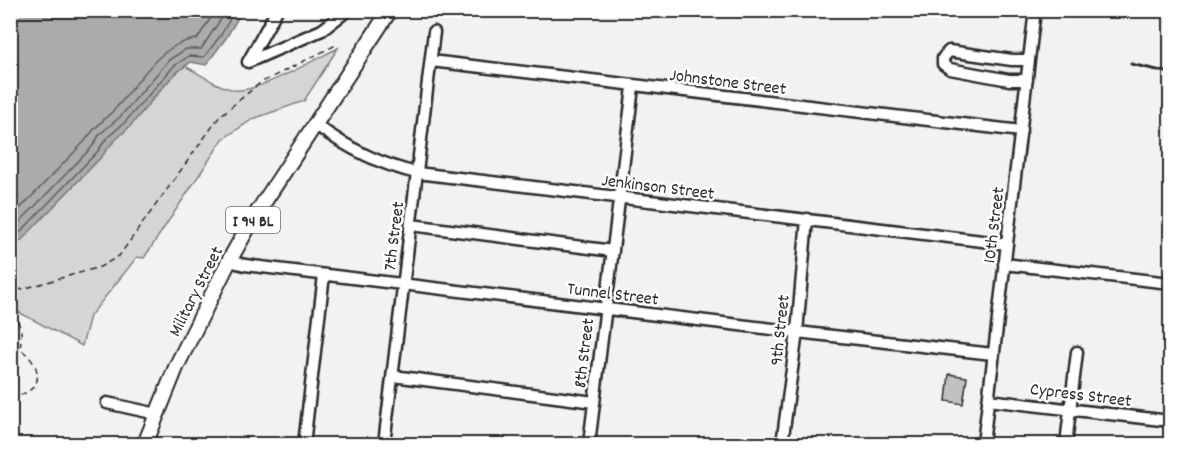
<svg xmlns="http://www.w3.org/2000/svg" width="1181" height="455" font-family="Dekko,sans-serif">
  <rect width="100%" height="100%" fill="#f2f2f2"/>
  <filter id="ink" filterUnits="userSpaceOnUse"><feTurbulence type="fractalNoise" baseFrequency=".0167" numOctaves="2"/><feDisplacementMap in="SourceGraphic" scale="12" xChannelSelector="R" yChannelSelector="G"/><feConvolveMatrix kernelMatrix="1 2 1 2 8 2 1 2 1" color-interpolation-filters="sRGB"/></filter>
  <g filter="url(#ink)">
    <!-- green -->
    <path fill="#d5d5d5" stroke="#808080" stroke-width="1.5" d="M338 48 304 101 253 119 223 139 144 258 137 257 90 316 82 346 11 308 10 251 103 155 110 143 129 127 178 70 185 66C200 74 218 87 235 90 257 93 316 59 338 48Z"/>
    <!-- water -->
    <path fill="#ababab" stroke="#787878" stroke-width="1.5" d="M11 10 242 11 226 38 206 65 191 62C167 77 150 103 132 124 122 135 111 142 103 155L11 251Z"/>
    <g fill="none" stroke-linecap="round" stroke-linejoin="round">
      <!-- shore -->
      <path stroke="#5e5e5e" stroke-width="1.5" d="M10 219 85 141C93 128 103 121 114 110 138 85 159 42 197 39L216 10
        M10 232 92 147 100 134 120 117 169 60 186 49H201L227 10
        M10 243 98 151 106 139 125 122 174 66 189 56 204 57 221 35 235 10"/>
    </g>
    <!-- building -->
    <path fill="#c1c1c1" stroke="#2b2b2b" stroke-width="1.5" d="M949 374 967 377 963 404 946 401Z"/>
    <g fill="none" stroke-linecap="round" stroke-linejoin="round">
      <!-- minor casing -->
      <g stroke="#2b2b2b" stroke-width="15">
        <path id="minor" d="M277 10 248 62 322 30 348 10
          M431 61 1021 131
          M1027 80H1009L950 69 943 64V58L949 51 1012 60H1029
          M316 125C346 147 381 165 417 173L1007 244
          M411 225 613 251
          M229 261 245 265 797 332 993 354
          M1004 264 1170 283
          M393 376 594 402
          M988 400 1170 421
          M107 403 157 414
          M304 444 324 275
          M384 444 434 32
          M589 444 633 87
          M782 444 797 332 807 219
          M983 444 1035 10
          M1066 444 1077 352"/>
      </g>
      <!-- major casing -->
      <g stroke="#2b2b2b" stroke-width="18">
        <path id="major" d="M145 444 177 365 229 261 251 222 390 10"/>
      </g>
      <!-- path -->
      <path stroke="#2b2b2b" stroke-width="1.5" stroke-dasharray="6 4.5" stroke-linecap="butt" d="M10 298 19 290 100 267 119 256 220 116 260 83 336 45
        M10 313C23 324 22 334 20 349 35 359 48 382 25 393 21 395 15 396 10 397"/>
      <!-- minor -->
      <use href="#minor" stroke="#fff" stroke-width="10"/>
      <!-- major -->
      <use href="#major" stroke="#fff" stroke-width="14"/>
      <!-- rail -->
      <path stroke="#2b2b2b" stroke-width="3" d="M1131 64 1170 73"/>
    </g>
  </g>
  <g text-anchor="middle" stroke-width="5" stroke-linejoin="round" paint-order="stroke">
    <!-- shield labels -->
    <rect fill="#fff" stroke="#6b6b6b" stroke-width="1.5" x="226" y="207" width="54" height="26" rx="4.5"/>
    <g font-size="16" font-weight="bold" fill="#2b2b2b">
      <text x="253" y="226">I 94 BL</text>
    </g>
    <!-- street labels -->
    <g font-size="18" fill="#2b2b2b" stroke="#fff">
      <text transform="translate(728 81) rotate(7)" y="6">Johnstone Street</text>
      <text transform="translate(658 186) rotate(7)" y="6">Jenkinson Street</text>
      <text transform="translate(993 225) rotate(-83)" y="6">10th Street</text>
      <text transform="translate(393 236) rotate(-83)" y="6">7th Street</text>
      <text transform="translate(195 291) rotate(-63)" y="6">Military Street</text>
      <text transform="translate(613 293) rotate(7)" y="6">Tunnel Street</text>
      <text transform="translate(779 330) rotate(-84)" y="6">9th Street</text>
      <text transform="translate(583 353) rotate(-83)" y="6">8th Street</text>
      <text transform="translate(1081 394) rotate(7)" y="6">Cypress Street</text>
    </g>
  </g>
  <!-- margin -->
  <rect width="1181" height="455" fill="none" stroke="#fff" stroke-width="36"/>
  <rect x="18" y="18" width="1145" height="419" fill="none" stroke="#2b2b2b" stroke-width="2" filter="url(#ink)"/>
</svg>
